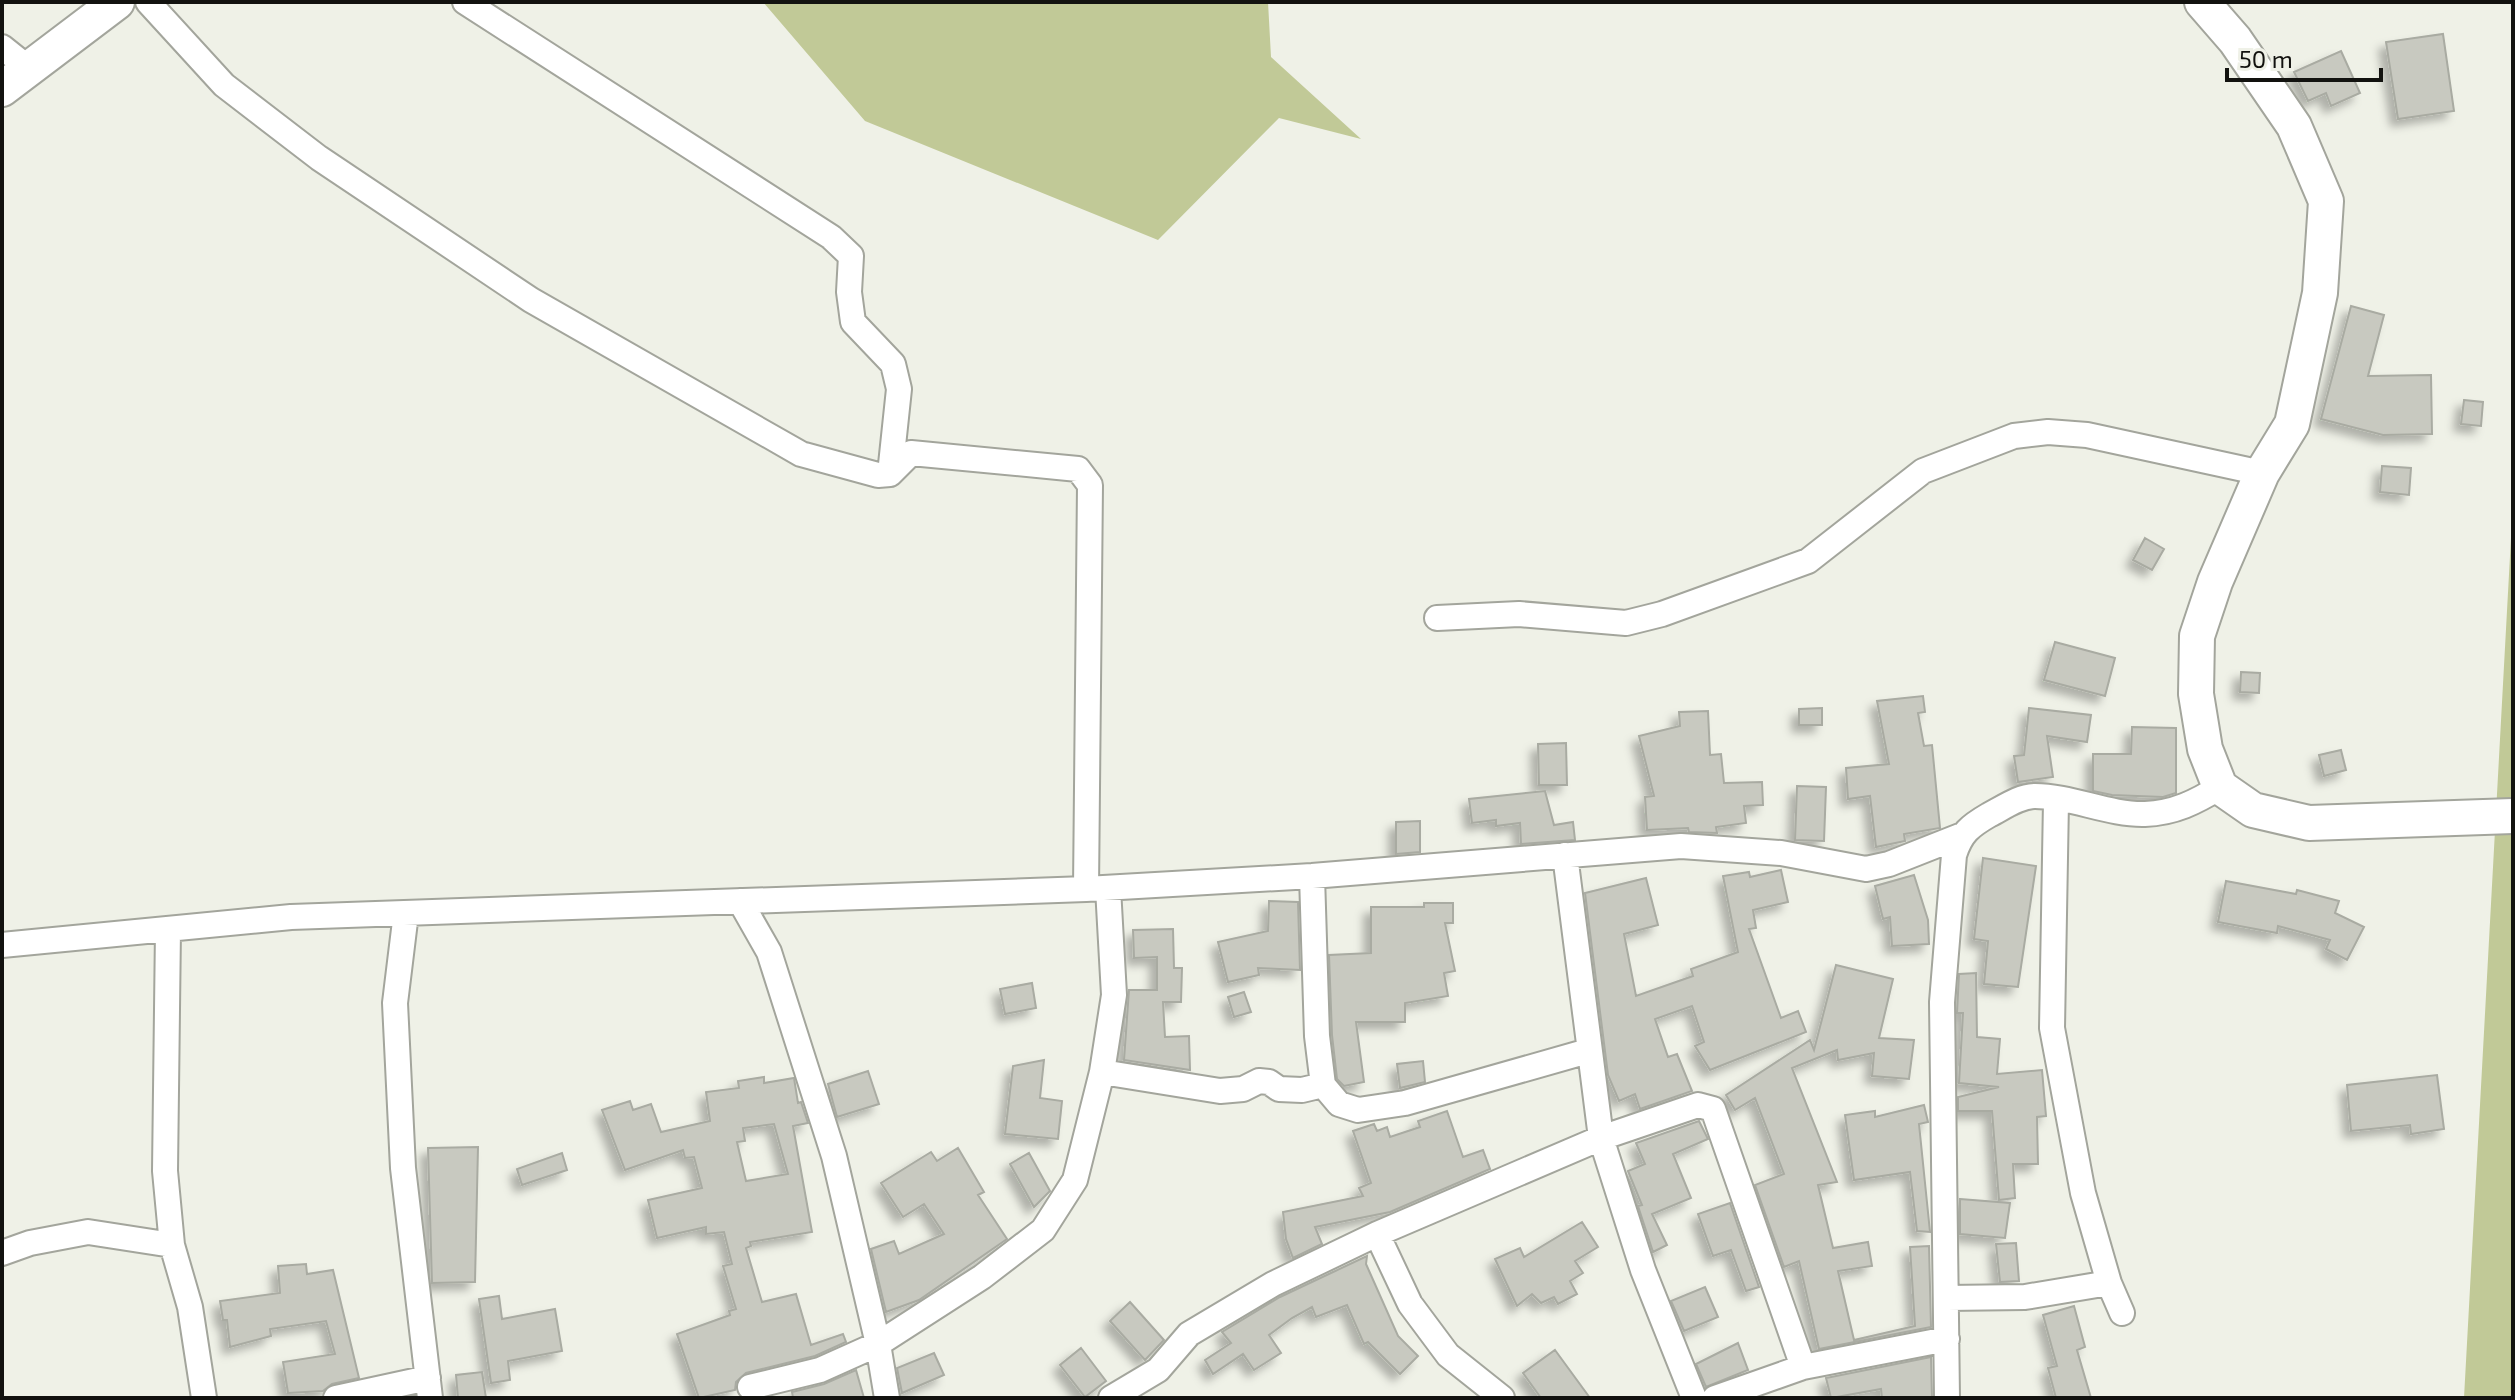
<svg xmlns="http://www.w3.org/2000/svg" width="2515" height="1400" font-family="'Exo 2',sans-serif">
  <defs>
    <filter id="shadow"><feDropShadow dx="-7" dy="7" stdDeviation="4" flood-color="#0004"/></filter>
  </defs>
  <rect width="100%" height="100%" fill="#eff1e7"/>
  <!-- green -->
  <path fill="#c1c997" d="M763 2H1268L1271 57 1361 139 1279 118 1158 240 865 121Z
    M2513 501V1398H2464Z"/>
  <!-- building -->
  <path fill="#c8c9c0" stroke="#a9aba2" stroke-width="2" fill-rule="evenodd" filter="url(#shadow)" d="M2443 34 2454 111 2398 119 2386 42Z
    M2341 51 2360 93 2331 106 2326 93 2308 101 2294 72Z
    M2351 306 2384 315 2368 376 2431 375 2432 434 2383 435 2321 419Z
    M2464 400 2483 402 2481 426 2461 424Z
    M2382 466 2411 468 2409 495 2380 492Z
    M2145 538 2164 549 2152 570 2133 560Z
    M2055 642 2115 658 2105 696 2044 680Z
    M2241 672 2260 673 2259 693 2240 692Z
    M1923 696 1925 712 1918 713 1924 746 1932 745 1940 828 1904 834 1905 841 1876 847 1870 796 1848 799 1846 768 1889 764 1877 701Z
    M1822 708V725H1799V709Z
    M2029 708 2091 715 2087 742 2047 736 2053 777 2018 782 2014 756 2024 755Z
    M1708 711 1710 755 1721 754 1724 783 1762 782 1763 805 1744 806 1746 823 1716 827 1717 833 1689 832 1688 828 1647 830 1645 797 1654 796 1639 736 1680 726 1679 712Z
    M2132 727 2176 728V793L2163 797 2112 795 2093 791V754H2131Z
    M1566 743 1567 785H1539L1538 744Z
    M2341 750 2346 770 2324 776 2319 755Z
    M1797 786 1826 787 1824 841 1795 840Z
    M1545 791 1554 825 1573 822 1575 840 1521 844 1520 823 1496 826V820L1472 823 1469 799Z
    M1420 821V852L1396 854V822Z
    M1983 858 2036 866 2018 987 1984 984 1988 941 1974 939Z
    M1781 870 1788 902 1753 910 1756 928 1749 929 1781 1018 1798 1011 1806 1032 1710 1070 1695 1046 1704 1042 1692 1006 1655 1019 1668 1057 1677 1054 1692 1091 1640 1109 1635 1094 1619 1101 1608 1075 1585 893 1646 878 1658 925 1624 934 1636 996 1693 976 1691 969 1738 952 1723 876 1749 872 1750 877Z
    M1914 875 1928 920 1929 944 1892 946 1890 917 1883 919 1875 886Z
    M2226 881 2296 894 2297 890 2339 901 2335 913 2364 927 2347 960 2326 949 2330 940 2278 926 2277 933 2218 922Z
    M1269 901 1298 902 1300 970 1258 968 1259 975 1228 982 1218 942 1268 931Z
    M1424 903H1453V923H1445L1455 971 1444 973 1448 996 1405 1003V1022H1356L1364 1082 1344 1086 1337 1079 1332 1035 1329 955 1371 953V907H1424Z
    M1173 929 1174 968H1182L1181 1002H1163L1165 1037 1189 1036 1190 1070 1124 1060 1129 990H1157V957L1134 958 1133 930Z
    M1836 965 1893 979 1879 1038 1914 1040 1909 1079 1872 1076 1874 1053 1838 1060 1837 1050 1792 1068 1837 1182 1818 1185 1833 1248 1868 1242 1872 1266 1838 1271 1854 1340 1915 1326 1910 1247 1929 1246 1931 1327 1819 1349 1799 1261 1784 1267 1755 1185 1784 1174 1755 1098 1735 1110 1726 1095 1810 1040 1814 1050Z
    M1976 973 1977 1037 2000 1039 1997 1074 2042 1070 2046 1116 2037 1117 2038 1164H2013L2015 1198 1999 1200 1992 1111H1958V1097L1999 1087 1959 1083 1963 1013H1957L1959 974Z
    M1032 983 1036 1008 1005 1014 1000 989Z
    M1244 992 1251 1012 1234 1017 1228 997Z
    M1044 1060 1040 1098 1062 1101 1058 1139 1005 1134 1013 1066Z
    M1423 1061 1425 1082 1400 1088 1397 1064Z
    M868 1071 879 1104 837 1117 828 1084Z
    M2437 1075 2444 1129 2411 1134 2410 1125 2351 1131 2347 1085Z
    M764 1077V1083L794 1078 798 1103 801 1102 808 1123 793 1126 812 1232 750 1242 751 1246 746 1248 762 1302 796 1294 811 1345 843 1334 846 1342 815 1356 746 1373 736 1382 735 1390 699 1398 677 1334 730 1315 729 1311 736 1309 723 1266 732 1264 724 1232 706 1234V1227L657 1238 648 1200 702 1188 694 1157 685 1158 683 1150 625 1170 602 1110 630 1101 633 1110 651 1104 661 1132 710 1121 706 1092 739 1088 738 1081ZM774 1124 788 1174 746 1181 737 1142 745 1141 743 1128Z
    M1924 1105 1928 1122 1919 1124 1930 1232 1917 1231 1910 1172 1854 1180 1845 1115 1875 1111V1117Z
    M1447 1111 1463 1157 1483 1150 1490 1169 1390 1212 1315 1227 1322 1244 1293 1258 1286 1239 1283 1212 1363 1196 1359 1188 1371 1183 1353 1131 1374 1124 1377 1131 1387 1127 1390 1137 1420 1127 1418 1121Z
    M1699 1121 1708 1139 1673 1154 1691 1198 1652 1214 1667 1245 1653 1252 1638 1206 1642 1205 1628 1171 1645 1164 1636 1143Z
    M478 1147 475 1282 432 1283 428 1148Z
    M958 1148 984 1192 978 1195 1007 1239 919 1300 886 1312 871 1249 894 1241 899 1254 944 1234 924 1204 903 1217 881 1183 931 1152 937 1161Z
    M562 1153 567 1170 522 1185 517 1169Z
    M1029 1153 1050 1191 1034 1207 1010 1164Z
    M1960 1199 2010 1203 2005 1238 1960 1234Z
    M1730 1203 1759 1287 1746 1291 1731 1250 1713 1256 1698 1214Z
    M1582 1222 1598 1247 1575 1261 1583 1273 1570 1281 1577 1294 1558 1304 1554 1297 1541 1303 1532 1294 1517 1306 1495 1259 1520 1248 1524 1257Z
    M2016 1243 2019 1281 2000 1282 1996 1244Z
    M1367 1256 1366 1264 1398 1336 1418 1356 1400 1374 1368 1342 1364 1344 1347 1305 1316 1317 1312 1307 1292 1318 1269 1335 1281 1353 1254 1370 1243 1354 1213 1374 1205 1360 1231 1343 1222 1332 1280 1297Z
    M306 1264 307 1274 333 1270 359 1378 332 1384 323 1391 288 1393 283 1362 335 1354 326 1321 270 1329 271 1336 230 1347 227 1320H223L220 1301 280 1293 278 1266Z
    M1705 1287 1718 1317 1684 1331 1671 1301Z
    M499 1296 502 1319 555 1309 562 1351 508 1361 510 1380 491 1383 479 1299Z
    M1130 1302 1164 1340 1145 1360 1110 1321Z
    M2074 1306 2085 1347 2077 1350 2091 1398H2056L2048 1368 2057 1366 2043 1315Z
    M1738 1343 1748 1370 1706 1387 1696 1364Z
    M1081 1348 1106 1381 1085 1397 1060 1365Z
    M1555 1350 1590 1398H1541L1523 1373Z
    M934 1353 944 1375 902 1393 897 1368Z
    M1931 1357 1932 1398H1882L1881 1389 1831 1398 1826 1378Z
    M856 1370 864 1398H793L792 1392 824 1384Z
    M482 1372 486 1398H458L456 1375Z"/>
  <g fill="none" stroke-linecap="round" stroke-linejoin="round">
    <!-- street casing -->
    <g stroke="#a3a59c" stroke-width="28">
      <path id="street" d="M148 2 224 85 319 158 531 300 801 454 878 475 890 474 911 453 1078 469 1090 485 1086 889
        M465 2 831 237 851 256 849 292 853 322 893 364 899 389 890 474
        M2 47 27 67
        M1437 618 1519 614 1626 623 1662 614 1808 561 1923 471 2014 436 2048 432 2087 435 2262 473
        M2056 801 2052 1028 2083 1193 2109 1283 2122 1313
        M1565 855 1601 1138 1643 1270 1694 1398
        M1312 876 1317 1036 1323 1085 1339 1104 1358 1110 1405 1103 1588 1051
        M740 901 769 952 834 1156 878 1344 887 1398
        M406 913 395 1003 403 1168 430 1398
        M168 929 165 1171 172 1245 190 1307 204 1398
        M2 945 291 917 1086 889 1312 876 1681 846 1781 853 1866 869 1889 864 1960 836
        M1102 1072 1220 1091 1243 1089 1259 1081 1269 1082 1279 1089 1302 1090 1323 1085
        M1377 1234 1410 1304 1448 1355 1502 1398
        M2 1253 30 1243 88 1232 172 1245
        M1947 1298 2025 1297 2109 1283
        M750 1387 820 1370 878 1344 982 1277 1043 1230 1075 1180 1102 1072 1114 995 1108 888
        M336 1398 428 1378
        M1111 1398 1158 1370 1189 1334 1273 1284 1377 1234 1601 1138 1698 1105 1713 1109 1803 1367
        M1715 1398 1803 1367 1947 1339
        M1947 1398 1942 1002 1954 855C1961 833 1970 826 1989 815 2003 808 2019 796 2035 796 2071 796 2109 815 2145 814 2174 813 2196 802 2220 787"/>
    </g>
    <!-- secondary casing -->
    <g stroke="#a3a59c" stroke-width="38">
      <path id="secondary" d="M2202 2 2235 40 2294 126 2326 201 2320 293 2292 424 2262 473 2215 582 2197 636 2196 694 2205 749 2220 787 2253 810 2309 823 2513 816
        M2 89 117 2"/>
    </g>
    <!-- street -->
    <use href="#street" stroke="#fff" stroke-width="24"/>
    <!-- secondary -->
    <use href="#secondary" stroke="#fff" stroke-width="34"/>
  </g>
  <!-- border -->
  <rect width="2515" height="1400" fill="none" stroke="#12120f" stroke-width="8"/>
  <!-- scale -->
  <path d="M2227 68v12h154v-12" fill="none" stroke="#12120f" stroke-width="4"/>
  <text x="2239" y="68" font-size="24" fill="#12120f" stroke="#eff1e7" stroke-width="6" paint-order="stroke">50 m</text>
</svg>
